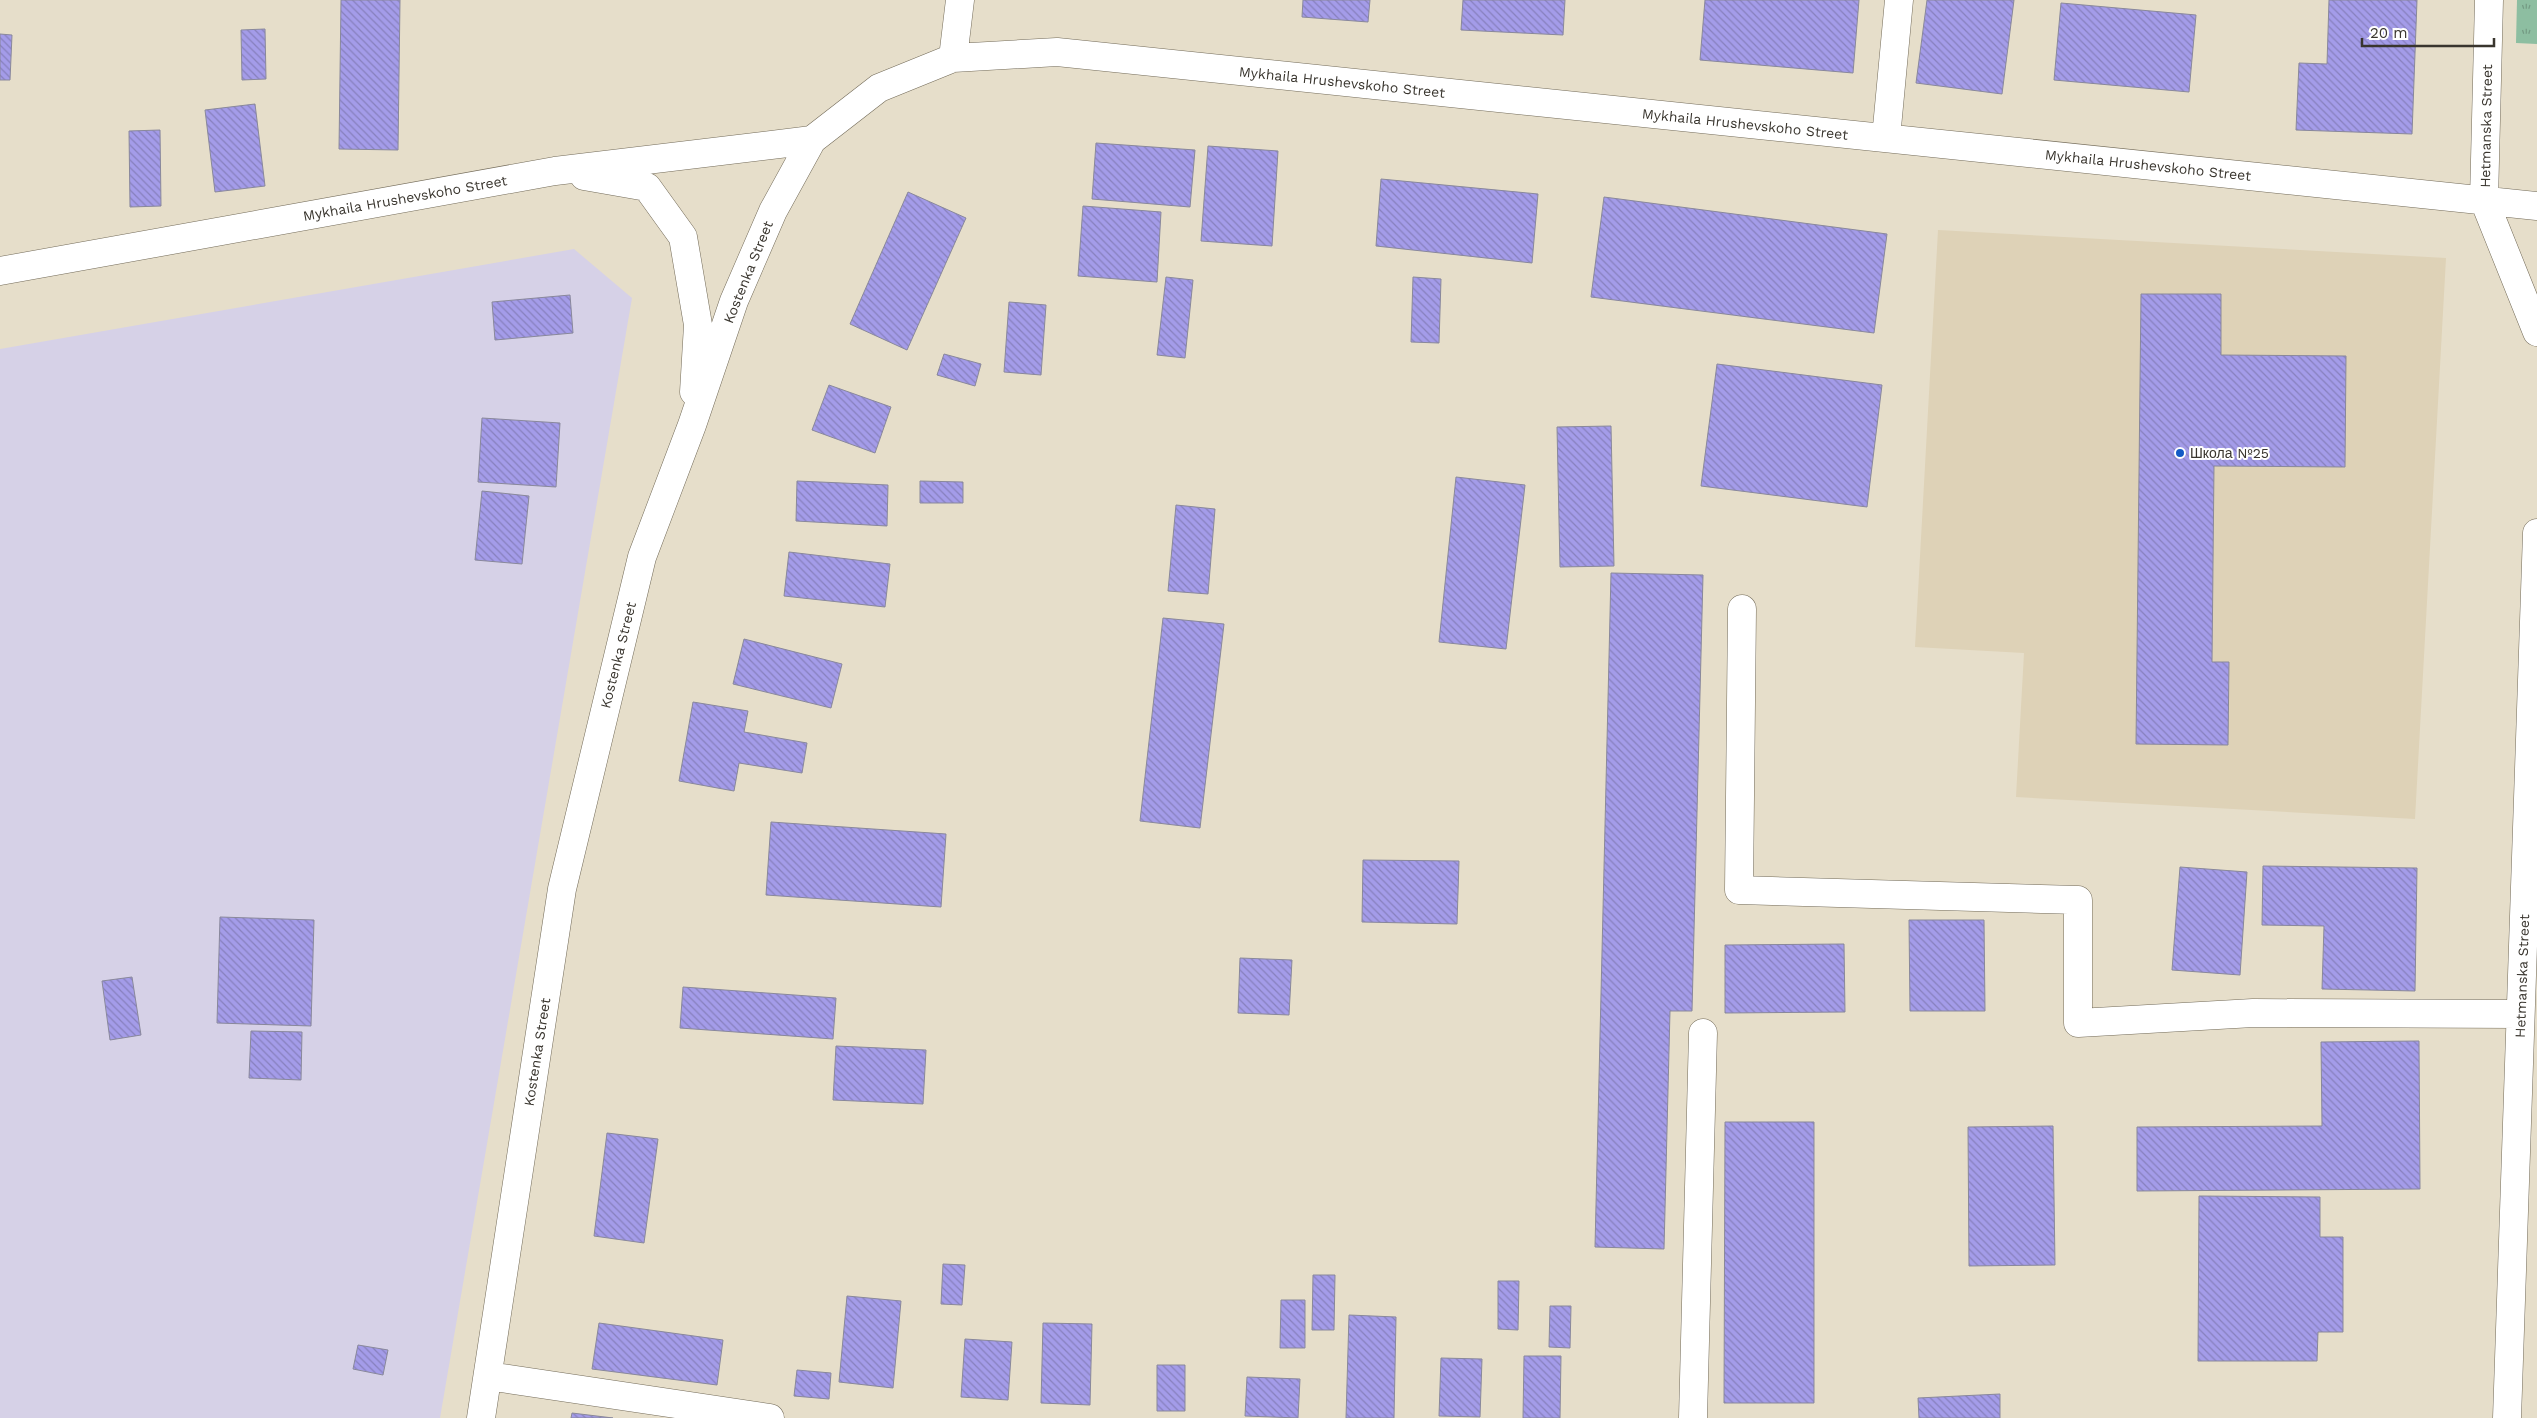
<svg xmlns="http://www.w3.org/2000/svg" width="2537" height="1418" font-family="'Work Sans',sans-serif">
  <defs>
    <pattern id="park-tufts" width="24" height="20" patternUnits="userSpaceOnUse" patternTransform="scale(1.25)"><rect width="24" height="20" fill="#8dbea1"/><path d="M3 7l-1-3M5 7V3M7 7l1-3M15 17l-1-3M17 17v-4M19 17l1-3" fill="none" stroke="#749b84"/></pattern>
    <pattern id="building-back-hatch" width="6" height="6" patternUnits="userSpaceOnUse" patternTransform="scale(1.25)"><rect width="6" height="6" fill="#a49ce9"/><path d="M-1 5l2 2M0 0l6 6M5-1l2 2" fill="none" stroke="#8780bd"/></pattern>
  </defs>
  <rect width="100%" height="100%" fill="#e6deca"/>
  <!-- built -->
  <path fill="#ded2b7" d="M1938 230 2446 258 2415 819 2016 797 2024 653 1915 647Z"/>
  <!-- industrial -->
  <path fill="#d6d1e7" d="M574 249 632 298 440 1418H0V349Z"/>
  <!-- park -->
  <path fill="url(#park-tufts)" d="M2517 0H2537V44L2516 43Z"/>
  <!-- building -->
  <path fill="url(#building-back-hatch)" stroke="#89889b" d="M341 0H400L398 150 339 149Z
    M1303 0H1370L1368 22 1302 17Z
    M1463 0H1565L1563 35 1461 30Z
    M1705 0H1859L1853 73 1700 60Z
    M1927 0H2014L2002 94 1916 83Z
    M2329 0H2417L2412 134 2296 130 2299 63 2327 64Z
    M2061 3 2196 15 2189 92 2054 80Z
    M265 29 266 79 242 80 241 30Z
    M0 34 12 35 10 80H0Z
    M255 104 265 186 215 192 205 110Z
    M160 130 161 206 130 207 129 131Z
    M1096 143 1195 150 1190 207 1092 199Z
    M1208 146 1278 151 1272 246 1201 241Z
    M1381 179 1538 194 1532 263 1376 246Z
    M908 192 966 218 907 350 850 324Z
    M1604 197 1887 234 1874 333 1591 297Z
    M1083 206 1161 212 1157 282 1078 276Z
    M1166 277 1193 280 1185 358 1157 355Z
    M1413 277 1441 279 1439 343 1411 342Z
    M2141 294H2221V355L2346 356 2345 467 2214 466 2212 662H2229L2228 745 2136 744Z
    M570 295 573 333 495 340 492 302Z
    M1009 302 1046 305 1041 375 1004 372Z
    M944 354 981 364 975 386 937 375Z
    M1717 364 1882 385 1867 507 1701 486Z
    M829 385 891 407 875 453 812 430Z
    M482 418 560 423 556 487 478 482Z
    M1611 426 1614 566 1560 567 1557 427Z
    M1456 477 1525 485 1506 649 1439 642Z
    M797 481 888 485 887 526 796 521Z
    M920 481 963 482V503H920Z
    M482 491 529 496 522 564 475 560Z
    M1176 505 1215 509 1208 594 1168 591Z
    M789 552 890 564 885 607 784 596Z
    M1611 573 1703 575 1692 1011H1670L1664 1249 1595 1247Z
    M1163 618 1224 624 1200 828 1140 821Z
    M744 639 842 664 831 708 733 684Z
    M693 702 748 711 744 732 807 743 802 773 739 763 734 791 679 781Z
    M771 822 946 834 941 907 766 895Z
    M1363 860 1459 861 1457 924 1362 922Z
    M2263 866 2417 868 2415 991 2322 989 2324 926 2262 925Z
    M2180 867 2247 872 2240 975 2172 970Z
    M220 917 314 920 311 1026 217 1023Z
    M1909 920H1984L1985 1011H1910Z
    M1844 944 1845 1012 1725 1013V945Z
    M1240 958 1292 960 1289 1015 1238 1013Z
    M132 977 141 1035 110 1040 102 981Z
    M683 987 836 998 833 1039 680 1028Z
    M251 1031 302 1032 301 1080 249 1078Z
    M2419 1041 2420 1189 2137 1191V1127L2322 1126 2321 1042Z
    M836 1046 926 1050 923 1104 833 1100Z
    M1725 1122H1814V1403H1724Z
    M2053 1126 2055 1265 1969 1266 1968 1127Z
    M607 1133 658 1139 644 1243 594 1236Z
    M2199 1196 2320 1197V1237H2343V1332H2318L2317 1361H2198Z
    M943 1264 965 1265 962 1305 941 1304Z
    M1313 1275H1335L1334 1330H1312Z
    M1498 1281H1519L1518 1330 1498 1329Z
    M847 1296 901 1301 893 1388 839 1382Z
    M1281 1300H1305V1348H1280Z
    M1550 1306H1571L1570 1348 1549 1347Z
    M1349 1315 1396 1317 1394 1418H1346Z
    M599 1323 723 1340 717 1385 592 1369Z
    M1043 1323 1092 1324 1090 1405 1041 1403Z
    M965 1339 1012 1342 1008 1400 961 1397Z
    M358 1345 388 1350 383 1375 353 1369Z
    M1524 1356H1561L1560 1418H1523Z
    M1441 1358 1482 1359 1480 1417 1439 1416Z
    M1157 1365H1185V1411H1157Z
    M797 1370 831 1373 829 1399 794 1396Z
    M1247 1377 1300 1379 1298 1418 1245 1416Z
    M2000 1394V1418H1919L1918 1398Z
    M572 1413 613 1418H571Z"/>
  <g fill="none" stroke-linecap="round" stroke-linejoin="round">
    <!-- minor casing -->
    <g stroke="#736b59" stroke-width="29">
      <path id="minor" d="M2489 0 2484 200 2537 332
        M953 58 960 0
        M1886 138 1899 0
        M584 176 647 187 683 237 698 325 694 392
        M0 271 555 171 812 140
        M1742 609 1739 890 2078 900V1023L2253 1013 2520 1014
        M488 1376 770 1418
        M481 1418 562 889 642 557 692 425 734 301 773 211 812 140 879 88 953 58 1057 52 2537 206
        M1693 1418 1703 1033
        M2507 1418 2537 533"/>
    </g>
    <!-- minor -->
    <use href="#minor" stroke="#fff" stroke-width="28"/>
  </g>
  <!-- markers -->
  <circle fill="#135ac5" stroke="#fff" stroke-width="2" cx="2180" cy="453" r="5"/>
  <g text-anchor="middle" stroke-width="4" stroke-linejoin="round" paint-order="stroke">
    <!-- street labels -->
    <g font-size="14" fill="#39352e" stroke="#fff">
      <text transform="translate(1342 82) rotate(6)" y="5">Mykhaila Hrushevskoho Street</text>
      <text transform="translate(1745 124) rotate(6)" y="5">Mykhaila Hrushevskoho Street</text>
      <text transform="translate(2486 126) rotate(-89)" y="5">Hetmanska Street</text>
      <text transform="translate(2148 165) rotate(6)" y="5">Mykhaila Hrushevskoho Street</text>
      <text transform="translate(405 198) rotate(-10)" y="5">Mykhaila Hrushevskoho Street</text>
      <text transform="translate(748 272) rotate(-68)" y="5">Kostenka Street</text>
      <text transform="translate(618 655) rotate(-76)" y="5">Kostenka Street</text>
      <text transform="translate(2522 976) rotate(-88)" y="5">Hetmanska Street</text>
      <text transform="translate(537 1052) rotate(-81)" y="5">Kostenka Street</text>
    </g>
    <!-- poi labels -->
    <g font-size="14" fill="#39352e" stroke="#fff" text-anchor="start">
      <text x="2190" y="458">Школа №25</text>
    </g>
  </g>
  <!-- scale -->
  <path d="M2362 38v8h132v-8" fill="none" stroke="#39352e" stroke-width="2.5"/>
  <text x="2370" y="38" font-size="15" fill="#39352e" stroke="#ffffff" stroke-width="4" paint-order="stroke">20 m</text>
</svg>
